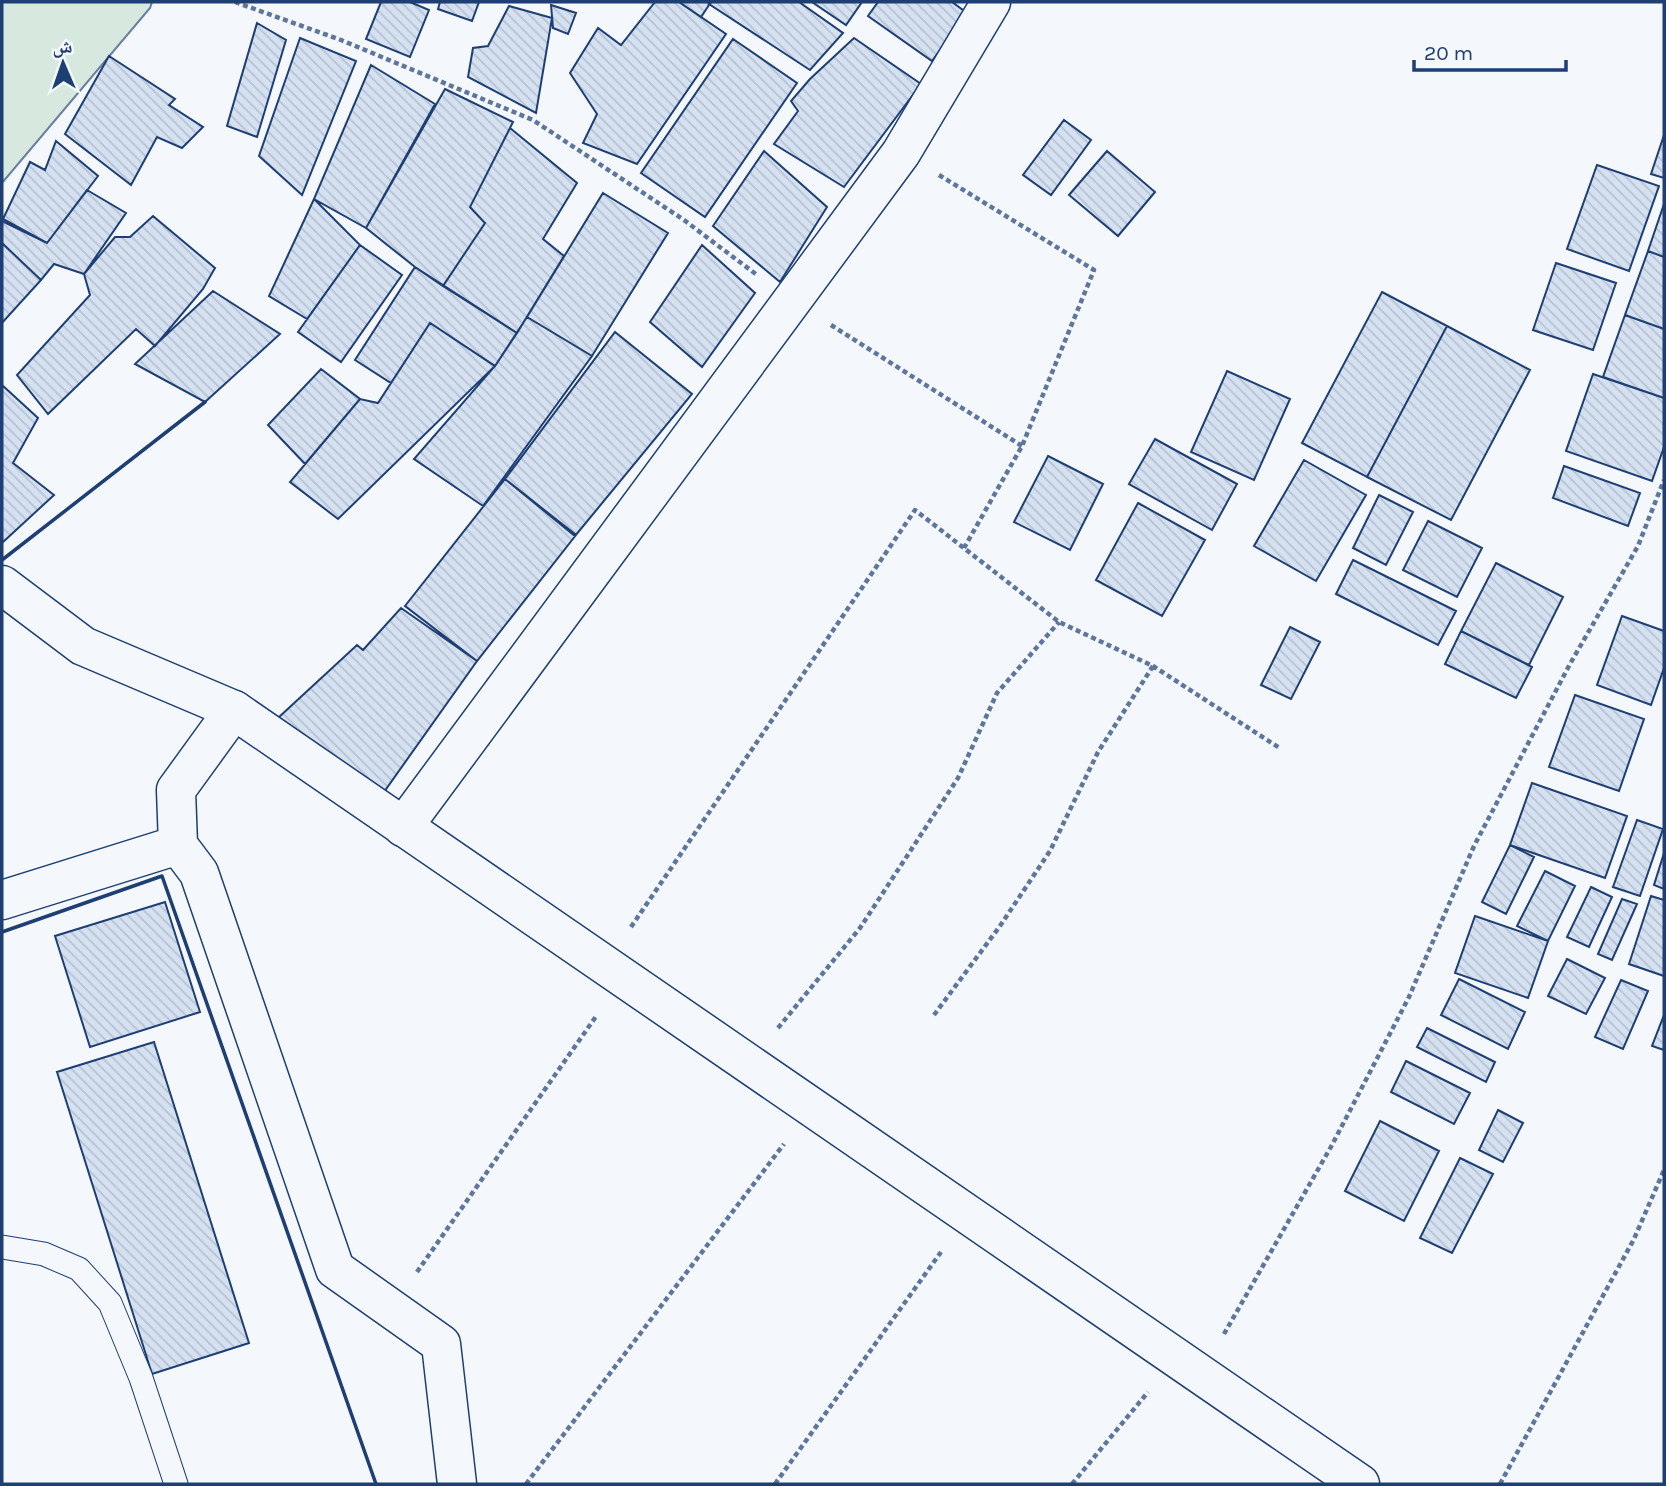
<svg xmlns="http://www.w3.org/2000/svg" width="1666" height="1486" font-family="Karla,'Noto Naskh Arabic',sans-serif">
  <defs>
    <pattern id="building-back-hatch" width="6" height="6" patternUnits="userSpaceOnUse" patternTransform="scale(1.75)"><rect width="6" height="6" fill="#d5e0f0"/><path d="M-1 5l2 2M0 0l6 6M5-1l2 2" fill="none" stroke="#b6c1d1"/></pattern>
  </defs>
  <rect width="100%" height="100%" fill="#f4f7fb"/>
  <!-- green -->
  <path fill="#d7e8df" stroke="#687fa3" stroke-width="2" d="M2 2H152L150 8 2 183Z"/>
  <!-- building -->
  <path fill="url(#building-back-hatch)" stroke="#1d3f73" stroke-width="2" d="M381 2H410L429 10 410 57 366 39Z
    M440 2H479L472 21 438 9Z
    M655 2H679L726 34 637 164 583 143 597 114 570 73 598 28 621 45Z
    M679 2H711L701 17Z
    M712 2H799L843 33 810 70 709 4Z
    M812 2H862L846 25Z
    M878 2H952L967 13 932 61 868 16Z
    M551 5 576 13 568 34 553 28Z
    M509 6 552 18 536 113 468 77 473 48 488 46Z
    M257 23 286 40 257 137 227 126Z
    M300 38 356 61 302 195 259 156Z
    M854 38 921 84 844 187 774 144 798 111 791 101 810 79Z
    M733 39 797 83 705 217 641 173Z
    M109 56 175 99 169 105 203 127 182 148 157 137 131 185 65 134Z
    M371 65 435 104 366 228 314 199Z
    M445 89 513 122 470 207 485 223 443 286 415 267 366 228Z
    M1064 120 1091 140 1051 195 1023 175Z
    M510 128 577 183 543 239 564 256 517 333 443 286 485 223 470 207Z
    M1664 135V178L1651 174Z
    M56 141 98 176 47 243 3 219 30 162 45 170Z
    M764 151 827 207 780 282 713 226Z
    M1107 151 1155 192 1118 236 1069 195Z
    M1597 165 1659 186 1629 271 1567 249Z
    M87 190 126 213 84 274 54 264 41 280 2 243V221L47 243Z
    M603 193 668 233 592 356 527 317Z
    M314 199 360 245 307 319 269 296Z
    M1664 204V257L1648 251Z
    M153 216 215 268 203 289 155 346 136 329 48 414 17 375 90 295 84 274 115 237H130Z
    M2 243 41 280 2 323Z
    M360 245 402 275 341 362 298 332Z
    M702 245 755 293 702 367 650 322Z
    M1648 251 1664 257V329L1625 315Z
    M1556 263 1616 283 1593 350 1533 330Z
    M415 267 517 333 495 366 430 323 391 383 355 360Z
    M213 291 280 334 205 402 135 364Z
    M1382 292 1447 326 1367 477 1302 443Z
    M1625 315 1664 329V398L1603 377Z
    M527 317 592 356 483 506 414 459 495 366Z
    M430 323 495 366 338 519 290 482 360 399 378 403Z
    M1447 326 1530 370 1451 520 1367 477Z
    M615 332 692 394 575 536 505 479Z
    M321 369 360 399 305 464 268 425Z
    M1227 371 1290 399 1254 480 1191 452Z
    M1593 374 1664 398V447L1652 481 1566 451Z
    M2 385 38 418 13 463 54 495 2 543Z
    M1155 439 1237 484 1212 530 1129 484Z
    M1048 456 1103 484 1070 550 1014 522Z
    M1304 460 1366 495 1316 581 1254 546Z
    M1564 466 1640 493 1628 526 1553 498Z
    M505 479 576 535 477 661 405 606Z
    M1379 495 1413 512 1386 565 1353 548Z
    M1138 503 1205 540 1162 616 1096 580Z
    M1428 521 1482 548 1457 597 1403 570Z
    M1353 560 1456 611 1438 645 1336 594Z
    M1496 563 1563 597 1529 665 1461 631Z
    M401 608 477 661 379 799 278 718 357 645 363 650Z
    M1622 616 1664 631V668L1651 705 1597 685Z
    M1290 627 1320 642 1291 699 1261 685Z
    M1461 631 1532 667 1516 698 1445 664Z
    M1575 695 1644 719 1619 791 1549 767Z
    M1532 783 1627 816 1605 878 1510 845Z
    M1637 820 1663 829 1640 896 1613 887Z
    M1510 845 1534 857 1506 914 1482 902Z
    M1664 853V889L1654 885Z
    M1545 871 1575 886 1548 941 1517 926Z
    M1591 887 1612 897 1589 947 1567 937Z
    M1651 896 1664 900V976L1629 964Z
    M1622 899 1637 904 1612 960 1598 954Z
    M165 902 200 1012 90 1047 55 936Z
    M1475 916 1548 941 1528 998 1455 973Z
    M1567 959 1605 978 1586 1014 1548 996Z
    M1459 979 1525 1012 1508 1049 1441 1015Z
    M1621 980 1648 991 1623 1049 1595 1037Z
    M1664 1015V1050L1652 1046Z
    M1427 1028 1495 1062 1486 1082 1417 1047Z
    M154 1042 249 1343 152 1374 57 1072Z
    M1406 1061 1470 1093 1454 1124 1391 1092Z
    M1498 1110 1523 1123 1503 1162 1479 1150Z
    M1380 1121 1439 1151 1404 1221 1345 1191Z
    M1460 1158 1493 1174 1452 1253 1420 1238Z"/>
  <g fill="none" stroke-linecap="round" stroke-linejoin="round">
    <!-- lane casing -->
    <g stroke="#1d3f73" stroke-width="25">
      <path id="lane" d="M2 1247 44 1254 79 1269 110 1303 141 1378 176 1484"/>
    </g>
    <!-- street casing -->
    <g stroke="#1d3f73" stroke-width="41">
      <path id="street" d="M234 710 176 790 178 845 199 873 335 1269 441 1344 457 1484
        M403 827 901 153 991 2
        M2 900 178 845"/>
    </g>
    <!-- secondary casing -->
    <g stroke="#1d3f73" stroke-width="41">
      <path id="secondary" d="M2 585 83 646 234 710 1360 1484"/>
    </g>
    <!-- path -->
    <path stroke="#5e769c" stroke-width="4.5" stroke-dasharray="5 3.5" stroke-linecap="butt" d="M235 2 341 40 533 120 684 220 757 275
      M939 175 1094 270 1022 446 964 548
      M831 325 1022 446
      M631 927 915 510 1059 622 1153 666 1281 749
      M934 1015 1000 926 1050 851 1098 752 1153 666
      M778 1028 860 928 958 778 997 693 1059 622
      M417 1272 597 1015
      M1224 1334 1332 1145 1409 997 1474 846 1570 664 1638 546 1664 480
      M526 1484 784 1144
      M775 1484 941 1252
      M1072 1484 1148 1392
      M1500 1484 1634 1239 1664 1170"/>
    <!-- lane -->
    <use href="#lane" stroke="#f4f7fb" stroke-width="23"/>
    <!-- street -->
    <use href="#street" stroke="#f4f7fb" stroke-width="38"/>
    <!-- secondary -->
    <use href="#secondary" stroke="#f4f7fb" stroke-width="38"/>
    <!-- wall -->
    <path stroke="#1d3f73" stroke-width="3.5" d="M2 560 205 402
      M2 932 162 876 376 1484"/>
  </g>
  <!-- border -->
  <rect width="1666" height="1486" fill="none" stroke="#1d3f73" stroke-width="7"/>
  <!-- north arrow -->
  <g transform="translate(63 63) rotate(358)" stroke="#f4f7fb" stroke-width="5" paint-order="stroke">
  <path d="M0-5L12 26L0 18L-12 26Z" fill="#1d3f73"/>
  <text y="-10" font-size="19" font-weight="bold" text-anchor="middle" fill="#1d3f73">ش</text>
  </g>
  <!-- scale -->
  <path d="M1414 60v10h152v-10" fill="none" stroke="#1d3f73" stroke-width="3.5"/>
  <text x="1424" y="60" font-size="21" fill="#1d3f73" stroke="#f4f7fb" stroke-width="5" paint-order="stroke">20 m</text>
</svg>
